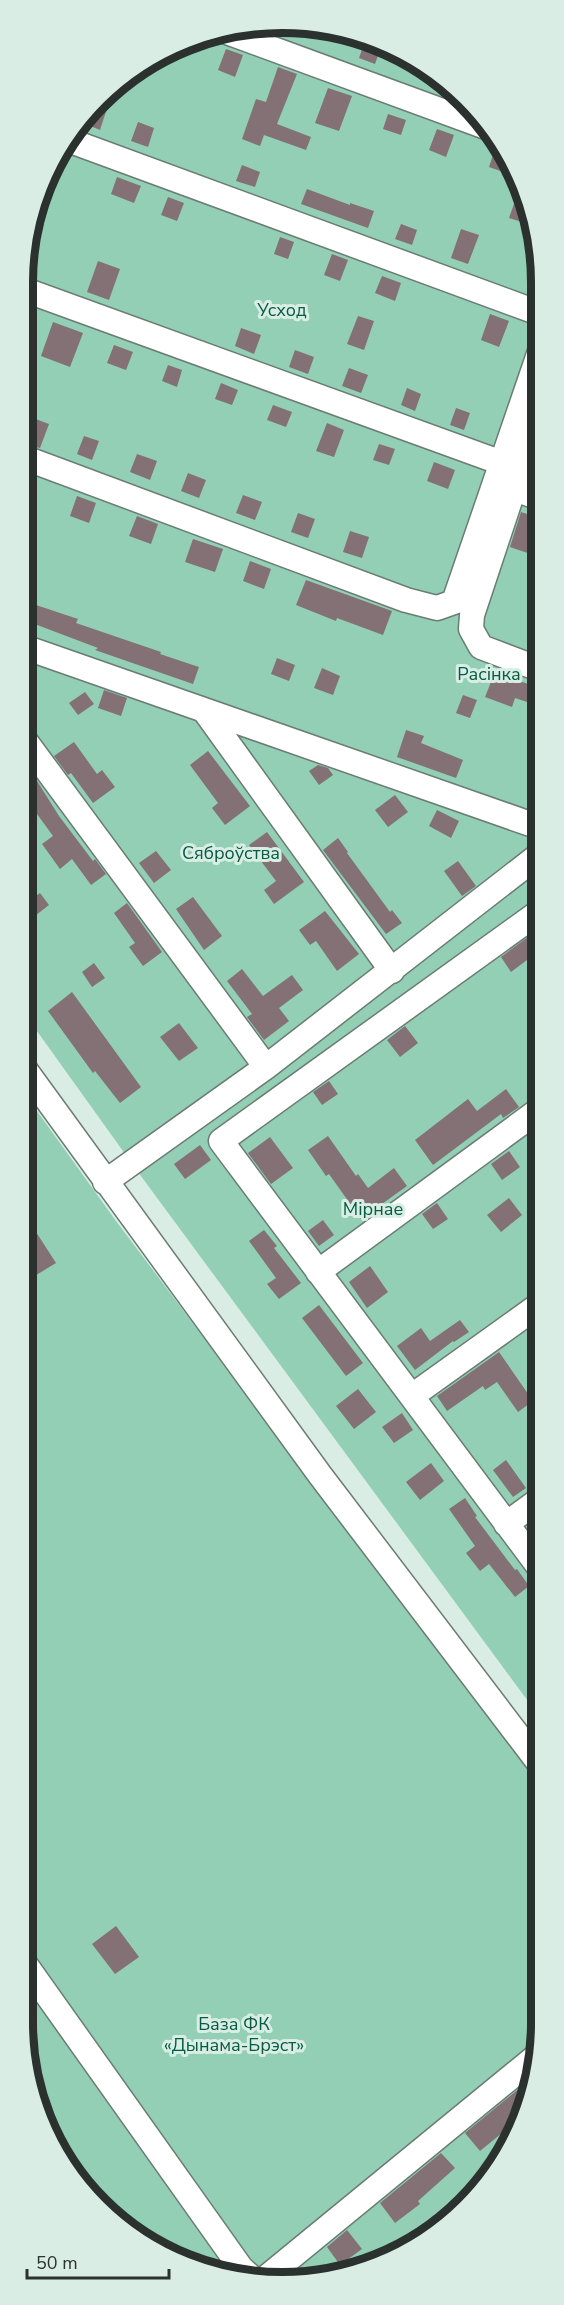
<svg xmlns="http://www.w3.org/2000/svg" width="564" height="2305" font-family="'Nunito Sans',sans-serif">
  <rect width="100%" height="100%" fill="#daede4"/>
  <!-- green -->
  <path fill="#92cfb5" d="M316 25 397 49 466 99 515 168 539 248V1716L138 1172 24 1013 25 248 57 152 124 76 215 31Z
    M24 1093 116 1221 539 1783V2057L507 2152 440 2229 365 2269 273 2281 253 2279 167 2256 87 2194 42 2122 23 2023Z"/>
  <!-- building -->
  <path fill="#837175" d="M365 41 381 47 375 64 359 58Z
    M226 49 243 55 235 77 218 70Z
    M278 67 297 74 277 124 311 137 306 150 264 135 260 146 242 139 256 99 266 102Z
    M114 87 100 130 83 123 92 112Z
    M328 88 352 96 339 131 315 123Z
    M388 114 406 120 401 135 383 129Z
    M138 122 154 128 148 147 131 141Z
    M437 129 454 135 446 157 429 150Z
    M495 149 504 153 510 161 506 173 489 167Z
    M242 165 260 172 255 187 236 181Z
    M117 177 141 186 134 203 111 194Z
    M307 189 350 205V203L374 211 368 228 301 204Z
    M168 197 184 203 177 221 161 215Z
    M515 201 526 205 529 213 525 223 509 218Z
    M401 224 417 230 412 245 395 239Z
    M461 229 479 235 468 264 451 258Z
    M280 237 294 242 288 259 274 254Z
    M332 254 348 260 340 281 324 275Z
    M98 261 120 269 109 300 87 292Z
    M382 276 401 283 395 301 375 293Z
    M490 314 509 321 499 347 481 340Z
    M358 316 374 321 364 350 347 344Z
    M53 322 83 333 70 367 41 356Z
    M241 328 261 335 254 354 235 346Z
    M114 345 133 352 126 370 107 363Z
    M295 350 314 357 308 374 289 367Z
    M168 365 182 370 177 387 162 381Z
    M349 368 368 375 361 393 342 386Z
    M221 383 238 390 232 405 215 399Z
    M407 388 421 394 415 411 401 405Z
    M273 405 292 412 286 427 267 420Z
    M456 408 470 413 464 430 450 425Z
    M25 415 49 424 40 448 25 444Z
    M327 423 344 430 334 457 316 451Z
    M84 436 99 441 92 460 77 454Z
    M379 444 395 449 389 465 373 460Z
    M137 454 157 461 150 480 130 472Z
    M434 462 455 470 448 489 427 481Z
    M188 473 206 480 199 498 181 491Z
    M243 495 262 502 255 520 236 513Z
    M77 496 96 503 89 523 70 516Z
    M521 512 539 518V557L510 547Z
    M298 513 315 519 308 538 291 532Z
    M137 516 158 524 151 544 129 536Z
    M350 531 369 537 362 558 343 552Z
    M193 539 223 549 215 572 185 562Z
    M250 561 271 569 264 589 243 581Z
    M306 580 392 611 383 635 337 618 336 621 296 605Z
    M24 601 78 619 76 623 161 652 160 654 199 667 193 684 95 650 98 648 24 620Z
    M277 658 295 665 289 681 271 674Z
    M322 668 340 676 333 695 314 688Z
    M495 672 539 688V706L515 698 512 707 485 697Z
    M104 690 127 698 121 716 98 708Z
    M85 692 94 704 78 715 69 703Z
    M463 695 477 700 470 718 456 713Z
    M406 730 424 736 421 743 463 760 456 778 397 757Z
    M74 742 97 774 102 770 115 787 93 803 71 773 68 775 54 756Z
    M208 751 250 806 225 825 212 808 218 803 190 765Z
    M318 765 328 768 333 775 319 785 309 771Z
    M32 773 59 816 93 861 95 859 106 874 91 885 72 859 60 869 42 844 53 836 24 796V779Z
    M395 795 408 812 388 827 375 810Z
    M437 810 459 821 451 838 429 826Z
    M267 832 304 882 274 904 264 890 276 881 249 845Z
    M338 838 348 852 347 853 390 912 392 910 402 923 386 934 323 850Z
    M156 851 171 870 154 883 139 863Z
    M458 861 476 886 462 896 444 871Z
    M40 893 49 905 31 919 24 910V905Z
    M193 897 222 936 204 950 176 909Z
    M127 903 162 952 143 966 129 947 135 943 114 913Z
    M325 911 359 954 337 971 316 941 310 945 299 930Z
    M539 929V951L511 972 501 957Z
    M94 963 105 978 92 987 82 972Z
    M242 969 263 996 292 975 303 990 279 1008 289 1021 264 1040 247 1017 252 1014 227 981Z
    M72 992 141 1087 120 1103 95 1071 93 1073 48 1011Z
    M179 1023 198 1048 179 1061 160 1037Z
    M405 1026 418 1043 400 1057 387 1040Z
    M329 1081 338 1094 322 1105 313 1092Z
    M506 1089 519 1107 503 1118 501 1114 433 1165 415 1140 468 1099 477 1111Z
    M328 1136 356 1176 358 1174 368 1188 394 1168 407 1186 361 1219 329 1174 326 1176 308 1150Z
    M270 1137 293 1168 271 1184 248 1153Z
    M200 1145 211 1160 185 1179 174 1164Z
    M509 1151 520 1167 502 1180 491 1164Z
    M509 1198 522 1215 501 1232 487 1215Z
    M437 1203 448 1219 433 1229 422 1214Z
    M323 1220 334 1235 319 1246 308 1231Z
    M264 1230 277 1246 274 1248 301 1283 279 1299 267 1284 276 1278 249 1241Z
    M36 1232 56 1263 23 1283 24 1239Z
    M370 1266 388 1292 367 1308 349 1282Z
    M319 1305 363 1363 346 1376 302 1318Z
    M460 1320 469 1332 454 1342 453 1341 415 1370 397 1346 421 1328 430 1341Z
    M499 1352 533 1401 518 1412 497 1382 485 1390 483 1386 447 1411 437 1396Z
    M358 1389 376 1412 354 1429 336 1406Z
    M402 1413 413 1430 394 1443 382 1427Z
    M506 1460 526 1488 513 1497 493 1470Z
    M431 1463 444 1481 420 1500 406 1482Z
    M465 1498 477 1516 475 1517 515 1570 517 1569 529 1586 515 1597 489 1564 480 1571 466 1553 475 1546 449 1509Z
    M116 1926 139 1957 115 1974 92 1944Z
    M532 2078 518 2120 480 2151 465 2133Z
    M441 2153 455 2168 418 2201 420 2204 395 2223 380 2203Z
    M347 2230 362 2249 340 2265 327 2247Z"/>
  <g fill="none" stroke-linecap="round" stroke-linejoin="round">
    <!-- minor casing -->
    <g stroke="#6b7c74" stroke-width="27">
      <path id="minor" d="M224 31 486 127
        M68 140 539 313
        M25 290 502 463
        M25 458 406 600 437 608 454 602 539 354
        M513 488 539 498
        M24 647 539 827
        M539 669 481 647 471 629 472 615 539 413
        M204 710 392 971
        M24 739 266 1067
        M24 1068 320 1475 539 1763
        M105 1182 266 1067 539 855
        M318 1272 539 1110
        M412 1396 539 1305
        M506 1524 539 1500
        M539 1567 221 1141 539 912
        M23 1961 241 2268 252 2278
        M262 2281 539 2054"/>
    </g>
    <!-- minor -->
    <use href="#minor" stroke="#fff" stroke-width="24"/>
  </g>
  <g text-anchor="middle" stroke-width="6" stroke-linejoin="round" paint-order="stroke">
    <!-- park labels -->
    <g font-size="18" fill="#035c43" stroke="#daede4">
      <text x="282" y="316">Усход</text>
      <text x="489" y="680">Расінка</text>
      <text x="231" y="859">Сяброўства</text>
      <text x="373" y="1215">Мірнае</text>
      <text x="234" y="2030">База ФК<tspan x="234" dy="21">«Дынама-Брэст»</tspan></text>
    </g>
  </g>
  <!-- crop -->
  <path d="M0 0H564V2305H0ZM282 33H282A249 249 0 0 1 531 282V2023A249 249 0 0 1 282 2272H282A249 249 0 0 1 33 2023V282A249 249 0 0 1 282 33Z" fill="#daede4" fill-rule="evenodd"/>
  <path fill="none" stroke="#2a312e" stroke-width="8" d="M282 33H282A249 249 0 0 1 531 282V2023A249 249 0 0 1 282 2272H282A249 249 0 0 1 33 2023V282A249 249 0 0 1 282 33Z"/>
  <!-- scale -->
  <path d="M27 2269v9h142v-9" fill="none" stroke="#2a312e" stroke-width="3"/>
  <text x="36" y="2269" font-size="18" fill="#2a312e" stroke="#daede4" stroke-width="4.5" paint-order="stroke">50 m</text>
</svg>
